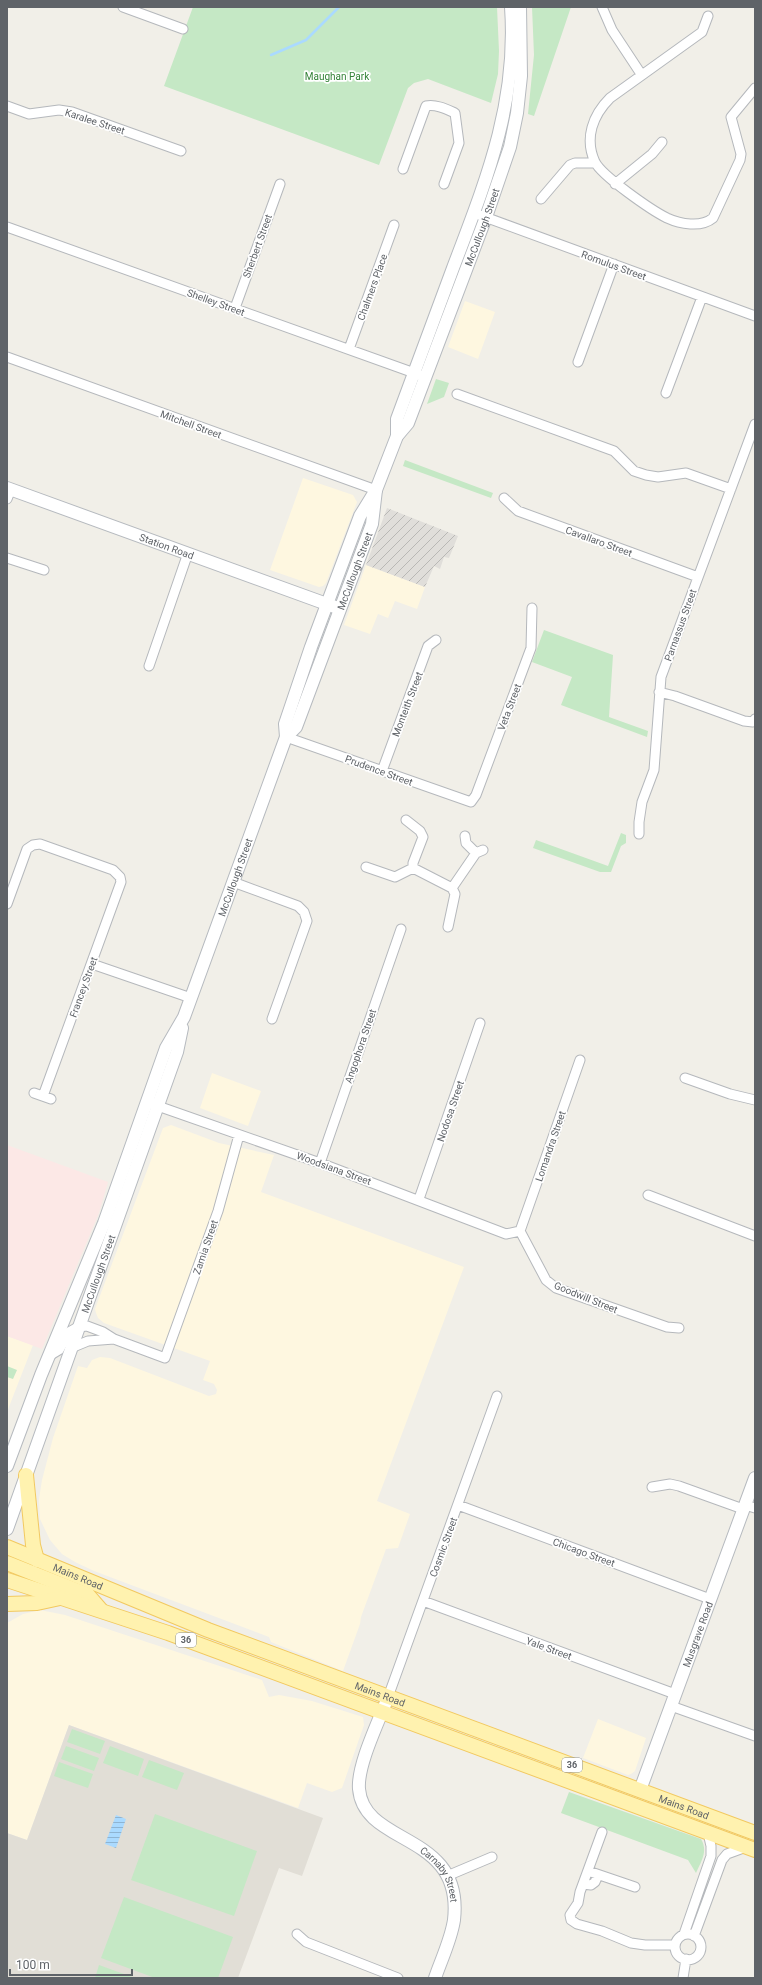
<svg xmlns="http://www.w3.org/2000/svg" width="762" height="1985" font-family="Roboto,sans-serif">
  <defs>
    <pattern id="industrial-furrows" width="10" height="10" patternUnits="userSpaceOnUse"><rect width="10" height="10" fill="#e0deda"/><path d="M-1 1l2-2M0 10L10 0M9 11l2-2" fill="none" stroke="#b9b8b5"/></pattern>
    <pattern id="water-rules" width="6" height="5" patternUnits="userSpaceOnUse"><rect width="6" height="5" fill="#aadaff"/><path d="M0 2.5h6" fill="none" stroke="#8eb4d2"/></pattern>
  </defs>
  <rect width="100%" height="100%" fill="#f1efe8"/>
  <!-- commercial -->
  <path fill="#fef7e0" d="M465 301 495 312 478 359 448 347Z
    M303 478 353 495 357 502 326 583 323 586 319 587 270 570Z
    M366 565 425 587 417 609 395 601 388 618 378 614 370 634 344 625Z
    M212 1073 261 1091 248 1126 200 1108Z
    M171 1125 219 1143 274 1155 261 1192 464 1267 377 1501 410 1514 398 1548 386 1549 361 1617 360 1624 343 1671 271 1642 269 1637 94 1571 75 1562 62 1554 50 1540 40 1519 39 1499 42 1480 53 1438 78 1366 87 1368 92 1360 100 1357 110 1358 209 1396 216 1394 217 1390 214 1384 203 1380 210 1361 104 1323 98 1318 96 1313 95 1309 163 1128Z
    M7 1336 33 1345 7 1412Z
    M40 1610 65 1615 262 1680 269 1697 279 1695 312 1701 363 1717 364 1725 342 1788 332 1792 307 1783 298 1808 69 1725 27 1840 7 1833V1623L23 1614Z
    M598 1719 646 1738 635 1771 631 1774 628 1775 583 1758Z"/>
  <!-- industrial -->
  <path fill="url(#industrial-furrows)" d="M387 508 458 536 449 558 444 557 440 569 434 566 425 587 366 565Z"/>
  <!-- education -->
  <path fill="#e1ded6" d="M69 1725 323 1818 302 1876 279 1868 238 1978H7V1833L27 1840Z"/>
  <!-- medical -->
  <path fill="#fce8e6" d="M7 1145 108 1182 99 1213 42 1349 7 1336Z"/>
  <!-- green -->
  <path fill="#c5e8c5" d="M193 7H497L499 51 498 74 491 103 428 79 414 83 408 88 379 165 164 86Z
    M532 7H571L534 116 528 114 534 55Z
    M436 379 449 383 444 397 427 404Z
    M405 460 493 493 491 498 403 466Z
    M544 630 613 655 609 717 648 731 647 737 561 705 572 677 532 662Z
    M621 833 626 835V843L621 846 611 872H600L533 848 536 840 608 866Z
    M7 1366 17 1370 13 1379 7 1377Z
    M72 1729 105 1741 100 1754 67 1742Z
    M66 1746 99 1758 94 1771 61 1759Z
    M110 1746 144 1759 138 1776 103 1763Z
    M149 1760 184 1773 177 1790 142 1777Z
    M59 1762 93 1774 88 1788 54 1776Z
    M569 1792 701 1839C708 1851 702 1860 696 1873L688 1860 561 1813Z
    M155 1814 257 1851 234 1916 131 1880Z
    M124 1897 233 1937 218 1978H155L101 1958Z
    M99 1965 135 1978H95Z"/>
  <!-- water -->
  <path fill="url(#water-rules)" d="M116 1815 126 1819 116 1848 105 1844Z"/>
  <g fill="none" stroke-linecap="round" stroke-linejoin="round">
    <!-- stream -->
    <path stroke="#aadaff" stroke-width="2.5" d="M271 55 306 40 339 7"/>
    <!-- street casing -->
    <g stroke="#b5b8bc" stroke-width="11">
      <path id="street" d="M123 7 183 29
        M602 7 612 30 641 74
        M708 16 702 32 610 98C593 115 584 138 595 162 602 176 651 210 667 218 680 224 701 228 713 218L740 160 741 154 731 117 755 88
        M7 106 29 114 59 110 72 112 181 151
        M403 169 426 106C436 104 446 109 455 113L459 143 444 184
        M615 184 652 154 662 142
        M541 199 570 165 575 163H595
        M474 213 755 316
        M7 227 420 375
        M235 308 280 184
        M349 349 394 225
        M7 357 376 490
        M578 362 614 264
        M666 393 702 297
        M457 394 614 451 634 471 646 475 658 477 686 473 731 489
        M504 498 518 511 698 577
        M7 499 11 489
        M7 558 44 570
        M149 666 188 553
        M659 692 675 696 744 721 753 722 755 719
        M286 737 471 802 476 795 531 648 532 608
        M382 771 428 646 436 640
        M406 820 420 831 423 837 413 863V868
        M639 834V822L642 802 654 770 661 677 755 424
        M465 836 466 843 476 853
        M366 867 395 877 413 868 452 888 455 894 448 927
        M233 882 298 906 304 912 307 921 272 1019
        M452 888 476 853 483 850
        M7 904 27 849 33 845 40 844 113 870 120 877 121 882 43 1096
        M92 964 191 998
        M685 1078 730 1094 755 1100
        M34 1093 51 1099
        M152 1104 320 1163 506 1234 520 1231
        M320 1163 401 929
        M648 1195 755 1236
        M419 1199 480 1023
        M520 1231 546 1280 556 1288 667 1327 679 1328
        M520 1231 580 1060
        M71 1348 88 1341 114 1339
        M49 1356 59 1350 69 1332 78 1327 87 1326 103 1332 114 1339 165 1358 218 1211 239 1135
        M652 1487 670 1484 679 1486 743 1509
        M458 1505 710 1599
        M745 1505 755 1508
        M423 1601 675 1694
        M388 1697 497 1396
        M671 1706 755 1736
        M602 1832 580 1892 578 1903 570 1915 571 1920 577 1924 602 1931 631 1943 645 1945H675
        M588 1871 635 1887
        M447 1876 492 1857
        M583 1884 591 1885 595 1882 598 1875
        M297 1934 306 1942 398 1978
        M684 1934 711 1856V1846L708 1833
        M675 1947a13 13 0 1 1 26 0a13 13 0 1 1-26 0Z
        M694 1936 722 1860 727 1854 746 1847
        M683 1978 686 1959"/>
    </g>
    <!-- secondary casing -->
    <g stroke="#b6babf" stroke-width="14">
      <g id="secondary">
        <path d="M397 436V419C416 369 434 318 453 268 486 181 518 103 511 7"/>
        <path id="s1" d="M7 488 335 607"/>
        <path id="s2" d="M286 737 285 724 311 647 360 516 376 490 397 436 408 423 486 217 510 147 517 113 521 76 520 7"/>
        <path id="s3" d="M7 1466 41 1375 104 1223 166 1048 184 1017 286 737 296 727 372 524 376 490"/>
        <path id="s4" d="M7 1529 177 1052 182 1028"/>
        <path id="s5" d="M388 1697C379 1721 357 1765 359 1789 364 1847 464 1831 454 1920 451 1940 441 1960 435 1978"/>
        <path id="s6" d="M640 1790 755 1478"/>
      </g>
    </g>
    <!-- primary casing -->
    <g stroke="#f2c960" stroke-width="16">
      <g id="primary">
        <path d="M26 1475 33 1545 37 1560"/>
        <path id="s7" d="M7 1547 208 1630 755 1833"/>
        <path d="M7 1563 88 1595 101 1610"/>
        <path d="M7 1580 168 1633 755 1850"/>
        <path d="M7 1604 37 1603 60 1598"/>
      </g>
    </g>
    <!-- street -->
    <use href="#street" stroke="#fff" stroke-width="9"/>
    <!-- secondary -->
    <use href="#secondary" stroke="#fff" stroke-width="12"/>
    <!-- primary -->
    <use href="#primary" stroke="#fff2af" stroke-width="14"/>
  </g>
  <g text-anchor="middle" stroke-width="3.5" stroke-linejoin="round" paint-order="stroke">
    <!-- shield labels -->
    <g fill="#fff" stroke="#8f9295" stroke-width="1">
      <rect x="176" y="1633" width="20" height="14" rx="3"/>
      <rect x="562" y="1758" width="20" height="14" rx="3"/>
    </g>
    <g font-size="9" font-weight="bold" fill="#5f6368">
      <text x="186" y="1643">36</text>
      <text x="572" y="1768">36</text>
    </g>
    <!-- park labels -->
    <g font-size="10" fill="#348238" stroke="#fff">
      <text x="337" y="80">Maughan Park</text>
    </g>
    <!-- street labels -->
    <g font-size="10" fill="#5f6368" stroke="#fff">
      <text transform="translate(95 121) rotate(18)" y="4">Karalee Street</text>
      <text dy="4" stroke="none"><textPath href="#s2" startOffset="549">McCullough Street</textPath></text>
      <text transform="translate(257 246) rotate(-70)" y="4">Sherbert Street</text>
      <text transform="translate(614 265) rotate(20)" y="4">Romulus Street</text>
      <text transform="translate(372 287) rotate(-70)" y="4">Chalmers Place</text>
      <text transform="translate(216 302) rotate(20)" y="4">Shelley Street</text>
      <text transform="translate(191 424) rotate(20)" y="4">Mitchell Street</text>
      <text transform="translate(599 541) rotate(20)" y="4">Cavallaro Street</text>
      <text dy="4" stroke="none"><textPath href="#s1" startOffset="170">Station Road</textPath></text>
      <text dy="4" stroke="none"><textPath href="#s3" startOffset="962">McCullough Street</textPath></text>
      <text transform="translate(680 625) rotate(-70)" y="4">Parnassus Street</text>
      <text transform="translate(407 704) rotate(-69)" y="4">Monteith Street</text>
      <text transform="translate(509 707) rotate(-69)" y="4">Veta Street</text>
      <text transform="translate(379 770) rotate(20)" y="4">Prudence Street</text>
      <text dy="4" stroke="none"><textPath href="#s3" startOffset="632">McCullough Street</textPath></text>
      <text transform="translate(83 987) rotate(-70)" y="4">Francey Street</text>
      <text transform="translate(360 1046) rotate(-71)" y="4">Angophora Street</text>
      <text transform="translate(450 1111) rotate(-71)" y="4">Nodosa Street</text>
      <text transform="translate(550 1146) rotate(-71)" y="4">Lomandra Street</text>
      <text transform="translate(334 1168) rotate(20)" y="4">Woodsiana Street</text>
      <text transform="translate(205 1247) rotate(-71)" y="4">Zamia Street</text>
      <text dy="4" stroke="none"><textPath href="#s4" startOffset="271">McCullough Street</textPath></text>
      <text transform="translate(586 1297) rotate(22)" y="4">Goodwill Street</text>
      <text transform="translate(443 1547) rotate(-70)" y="4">Cosmic Street</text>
      <text transform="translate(584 1552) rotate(20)" y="4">Chicago Street</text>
      <text dy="4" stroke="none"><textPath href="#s7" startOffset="77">Mains Road</textPath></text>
      <text dy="4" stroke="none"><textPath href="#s6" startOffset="166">Musgrave Road</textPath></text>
      <text transform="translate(549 1648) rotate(20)" y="4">Yale Street</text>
      <text dy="4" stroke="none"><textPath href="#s7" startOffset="401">Mains Road</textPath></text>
      <text dy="4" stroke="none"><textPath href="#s7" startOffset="725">Mains Road</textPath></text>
      <text dy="4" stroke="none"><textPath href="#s5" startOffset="220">Carnaby Street</textPath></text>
    </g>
  </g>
  <!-- border -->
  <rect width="762" height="1985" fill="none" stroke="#5f6368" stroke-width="16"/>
  <!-- scale -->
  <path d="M10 1969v6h122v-6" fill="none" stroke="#5f6368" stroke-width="2"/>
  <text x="16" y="1969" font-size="12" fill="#5f6368" stroke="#ffffff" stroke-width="3" paint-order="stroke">100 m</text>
</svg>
